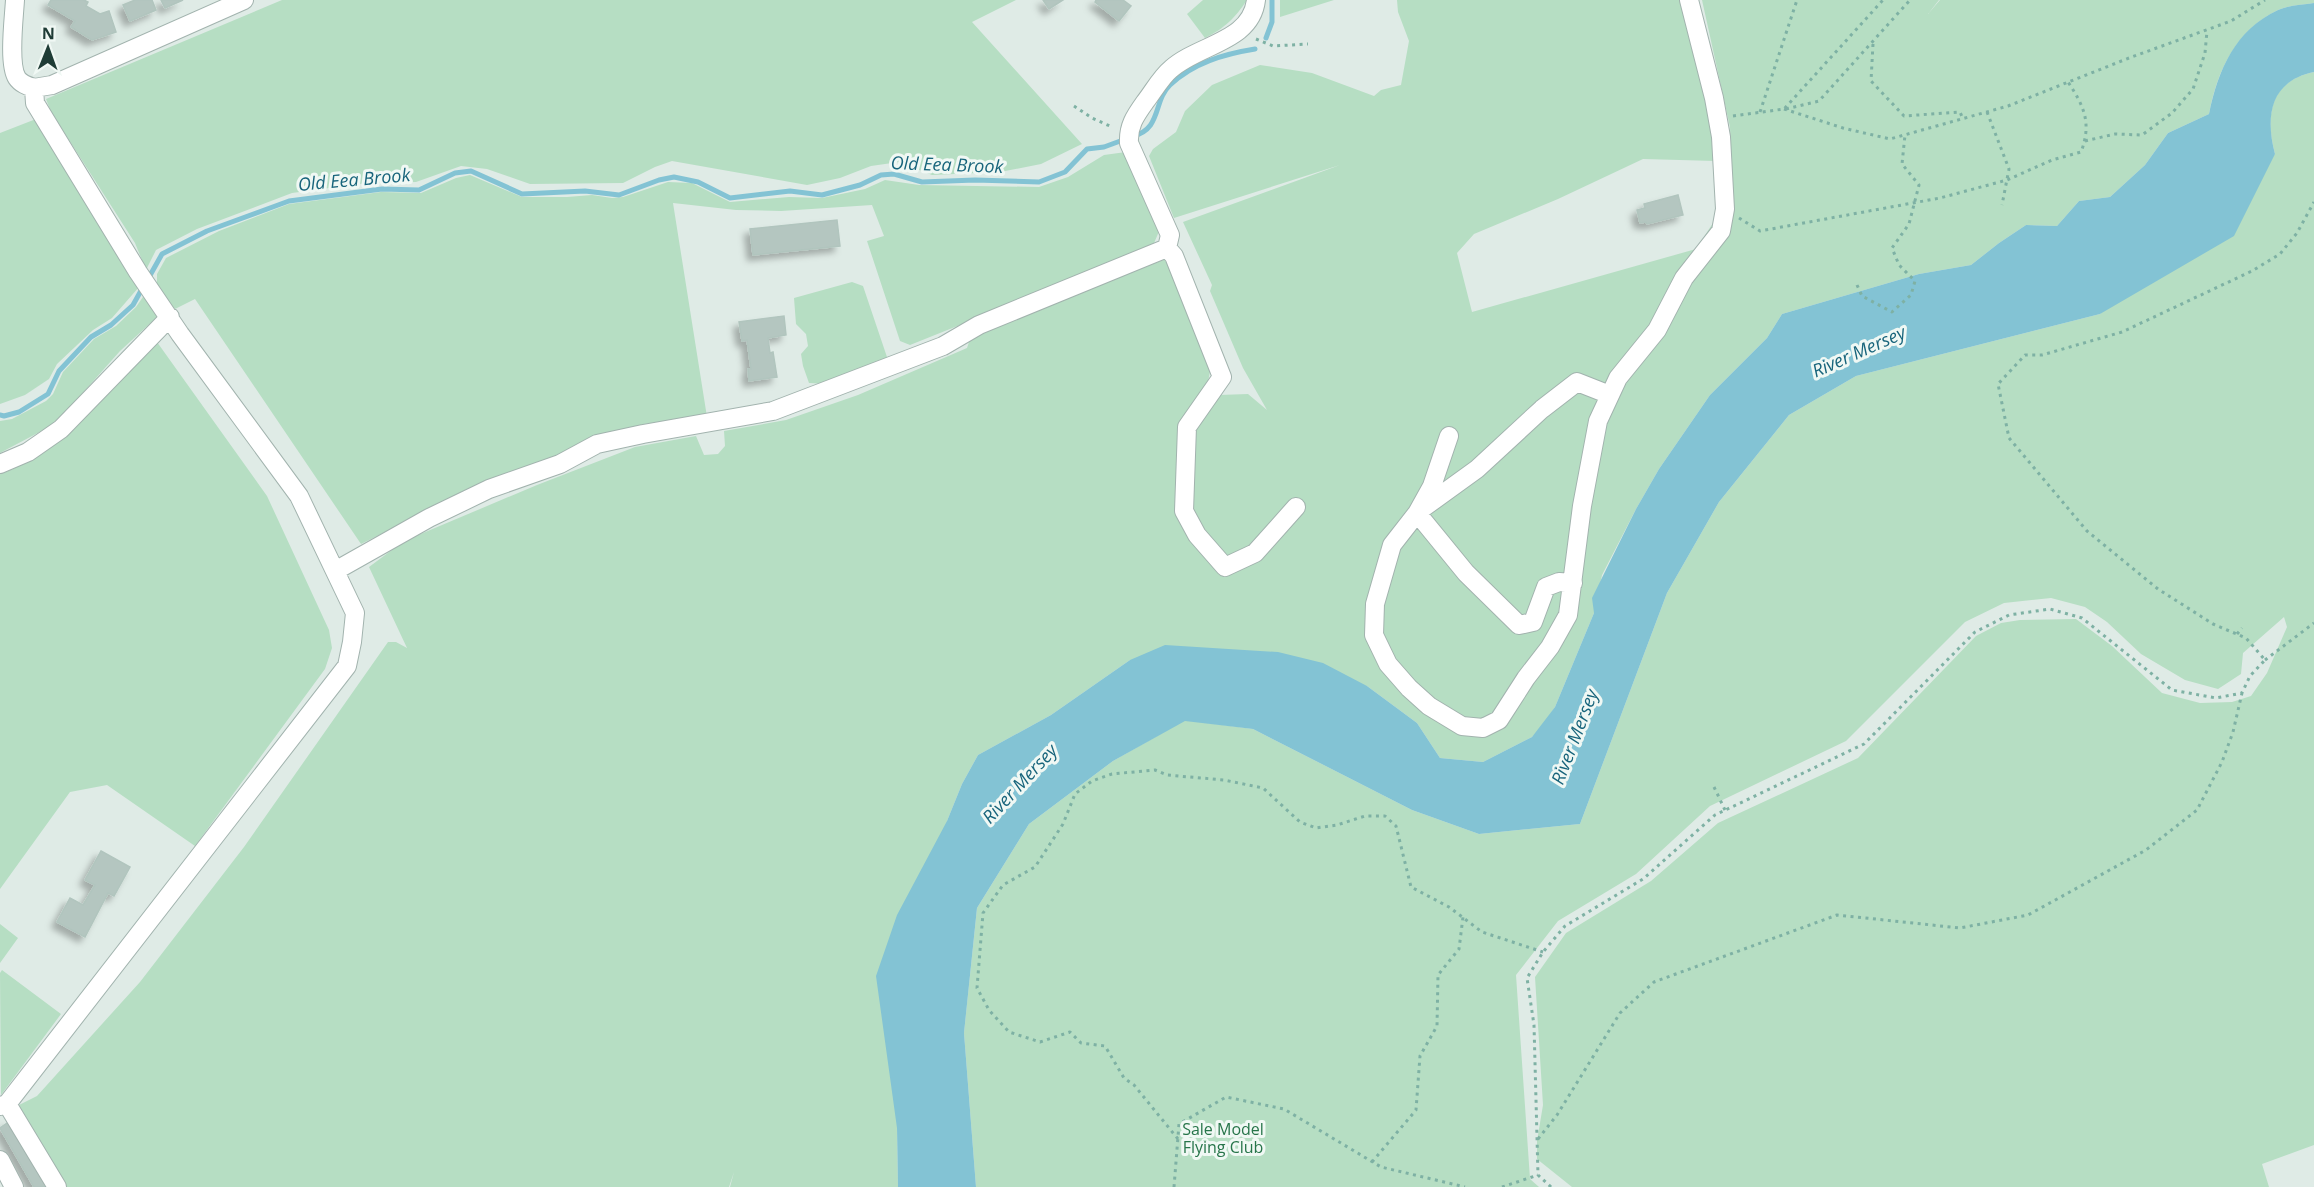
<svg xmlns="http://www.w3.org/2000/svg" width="2314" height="1187" font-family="'Open Sans',sans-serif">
  <defs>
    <filter id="shadow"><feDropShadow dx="-5.5" dy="5.5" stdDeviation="3" flood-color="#0004"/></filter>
  </defs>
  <rect width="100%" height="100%" fill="#dfebe6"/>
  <!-- green -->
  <path fill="#b6dec3" d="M282 0H1016L972 22 1082 144 1041 164 1000 172 932 175 899 162 871 166 840 178 807 185 672 161 655 167 623 183 530 184 487 169 461 166 416 182 367 183 292 193 197 229 156 250 146 270 135 243 51 112 46 99Z
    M1203 0H1247C1235 18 1225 28 1205 38L1187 14Z
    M1280 0H1334L1280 17Z
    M1397 0H1680L1705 94 1716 161 1643 159 1558 199 1474 234 1457 253 1472 312 1696 249 1732 194 1730 127 1702 0H1939L1928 14 1940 0H2314V3C2302 5 2289 5 2278 10 2236 30 2217 71 2209 114L2168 133 2145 165 2110 197 2079 201 2057 226 2026 225 1999 243 1971 265 1919 274 1782 314 1767 338 1710 395 1659 469 1636 509 1602 575 1594 613 1555 707 1541 728 1532 737 1483 762 1440 758 1417 723 1367 686 1130 660 1051 715 978 755 962 784 947 821 897 1128 898 1187H730L734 1172 729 1187H66L28 1124 19 1105 37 1096 140 982 244 847 388 642H396L407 648 369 567 404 541 537 485 635 447 696 436 704 455 718 454 725 446 724 431 786 420 858 395 967 348 971 336 1168 258 1211 366 1208 382 1219 395 1248 394 1267 410 1243 368 1210 291 1212 285 1183 222 1340 165 1174 218 1149 156 1153 149 1176 132 1185 111 1212 85 1260 65 1312 73 1374 96 1381 90 1401 85 1409 41 1398 12Z
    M2314 72V1145L2262 1164 2269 1187H1572L1537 1159V1141L1543 1105 1535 977 1566 933 1651 881 1718 823 1858 758 1976 636 2001 623 2020 620 2076 619 2112 646 2162 693 2200 703 2232 702 2251 696 2267 673 2287 627 2284 617 2243 653 2241 674 2218 689 2185 680 2141 654 2107 622 2085 607 2051 598 2004 603 1965 622 1846 741 1710 806 1636 874 1558 921 1516 975 1530 1179 1539 1187H976L964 1033 977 908 1029 824 1113 761 1185 720 1253 729 1412 810 1479 834 1580 824 1667 593 1719 502 1789 415 1856 376 2100 314 2275 154C2265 116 2269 81 2314 72Z
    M36 119 139 287 112 318 93 330 57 364 49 379 25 395 0 404V133Z
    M1126 152 1160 229 1152 248 910 345 900 341 867 241 884 236 872 205 781 211 736 210 673 203 707 417 644 424 594 440 549 461 449 500 361 544 195 299 175 309 157 289V274L166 258 219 231 289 204 381 192 421 193 456 178 470 175 522 197H567L592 195 612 198 623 197 668 182 692 183 730 202 789 197 822 198 865 189 885 180 919 185 1039 187 1068 177 1104 155Z
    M852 282 863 286 888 360 827 384 809 383 803 366 801 354 808 346 806 334 796 324 794 298Z
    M145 294 158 308 156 318 120 351 72 405 49 427 0 453V421L12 419 46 401 53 394 63 372 94 339 116 326 136 307Z
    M157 342 267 496 329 630 332 648 325 669 195 846 107 785 70 792 0 889V474L13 469 81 421Z
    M0 924 18 938 0 963Z
    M2 970 61 1014 1 1095 0 973Z"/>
  <!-- water -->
  <path fill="#83c3d4" d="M2314 3V72C2270 81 2265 116 2275 154L2234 236 2100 314 1856 376 1789 415 1719 502 1667 593 1580 824 1479 834 1412 810 1253 729 1185 721 1113 761 1029 824 977 908 964 1033 976 1187H898L897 1128 876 976 897 915 947 821 962 784 978 755 1051 715 1130 660 1165 645 1278 652 1323 663 1367 686 1417 723 1440 758 1483 762 1532 737 1555 707 1594 613 1592 598 1636 509 1659 469 1710 395 1767 338 1782 314 1919 274 1971 265 1999 243 2026 225 2057 226 2079 201 2110 197 2145 165 2168 133 2209 114C2218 70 2235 30 2278 10 2289 5 2302 5 2314 3Z"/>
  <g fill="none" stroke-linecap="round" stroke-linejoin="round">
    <!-- stream -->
    <path stroke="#83c3d4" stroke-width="5" d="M1266 38 1272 22V0
      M1133 136C1162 129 1153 101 1170 85 1193 63 1224 54 1255 49
      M148 279 162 254 207 231 289 201 382 189 419 190 455 173 471 171 522 194 585 191 619 195 659 180 674 177 698 182 730 198 790 191 822 195 860 185 881 175 894 174 922 182 975 180 1039 182 1065 172 1087 149 1104 147 1123 140
      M0 415 4 416 19 412 48 394 59 371 91 337 111 325 133 305 143 287"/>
  </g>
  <!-- building -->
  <path fill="#b4c6c0" stroke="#b1c5be" stroke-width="1.5" filter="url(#shadow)" d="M51 0H84L88 2 86 6 100 14 109 11 116 32 92 40 71 27 75 21 48 5Z
    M135 0H152L156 10 130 21 123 5Z
    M161 0H183L165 8Z
    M1043 0H1063L1049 9Z
    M1096 0H1123L1131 6 1119 21 1095 2Z
    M1678 195 1683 215 1647 224 1646 222 1640 223 1637 210 1645 208 1644 204Z
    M837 220 840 246 753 255 750 229Z
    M784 316 786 335 768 338 770 353 773 352 777 377 749 381 748 369H751L747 340 742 341 739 322Z
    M101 851 130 867 114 896 108 893 85 937 57 922 70 898 83 905 95 885 85 880Z
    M10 1121 48 1187H34L0 1128Z"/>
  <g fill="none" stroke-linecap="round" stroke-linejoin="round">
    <!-- minor casing -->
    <g stroke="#a2b3ae" stroke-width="20">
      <path id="minor" d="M15 0C14 18 8 64 17 78 21 84 28 86 34 88
        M34 88 52 85 244 0
        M1167 248 1174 256 1222 377 1187 427 1184 511 1197 535 1225 567 1255 553 1296 507
        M1167 248 1170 235 1129 143C1128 126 1135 116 1145 102 1153 92 1161 77 1171 69 1199 44 1251 42 1256 0
        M1449 436 1432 486 1417 513 1392 545 1375 604 1374 635 1388 664 1409 688 1429 706 1462 726 1483 728 1499 720 1526 678 1550 647 1568 615 1582 506 1598 421 1618 378 1657 330 1684 278 1721 231 1725 209 1721 137 1714 98 1689 0
        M0 464 28 452 61 429 170 317
        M1423 508 1477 469 1542 409 1577 382 1610 395
        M1417 513 1466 573 1519 625 1533 622 1546 587 1559 582 1573 583
        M335 571 429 518 489 489 560 464 597 444 643 434 773 411 943 346 979 325 1167 248
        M7 1104 57 1187
        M0 1106 7 1104 347 666 352 642 355 613 299 496 180 334 138 272 35 103 34 88
        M0 1160 14 1187"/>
    </g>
    <!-- path -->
    <path stroke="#7eb1a4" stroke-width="3" stroke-dasharray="3 4.5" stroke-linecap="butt" d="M1256 39 1273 46 1308 44
      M1873 44 1871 81 1904 116 1960 112 1963 119
      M1074 106 1092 118 1112 127
      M1784 109 1843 128 1890 139 2008 106 2129 58 2231 21 2265 0
      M1786 109 1819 101 1910 0
      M1760 112 1797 0
      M1987 112 2009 169 2002 205
      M1733 116 1784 109 1883 0
      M2085 141 2115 134 2142 135 2172 113 2193 89 2205 53 2207 31
      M1739 218 1760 231 1940 198 2007 180 2052 160 2081 152C2092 123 2084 106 2068 82
      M1857 285 1862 296 1892 312 1911 295 1915 281 1899 265 1892 248 1909 224 1919 185 1902 164 1905 135
      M2237 634 2242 628
      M2265 660 2314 623
      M1714 787 1725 810
      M1178 1139 1134 1085 1124 1078 1105 1046 1081 1043 1070 1032 1040 1042 1009 1032 989 1010 977 988 983 913 1003 885 1035 867 1063 824 1075 794 1092 781 1112 774 1155 770 1167 775 1224 780 1263 788 1300 822 1316 828 1337 825 1365 816H1385L1396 826 1411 887 1449 907 1482 932 1543 952
      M1538 1139 1557 1115 1620 1013 1654 982 1837 915 1960 928 2028 915 2146 850 2197 810 2222 762 2233 732 2242 693
      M1372 1162 1416 1110 1420 1056 1437 1026 1438 975 1459 949 1463 917
      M1174 1187 1179 1124 1226 1097 1284 1109 1381 1167 1465 1187
      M1502 1187 1538 1175
      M1551 1187 1538 1175 1534 1025 1527 978 1543 952 1565 926 1643 879 1715 815 1864 744 1975 632 2009 615 2050 609 2082 618 2172 690 2216 698 2242 693 2250 676 2265 660 2246 638 2213 624 2158 589 2087 531 2009 438 1998 384 2025 355H2042L2122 332 2252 271 2280 254 2297 233 2314 202"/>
    <!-- minor -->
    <use href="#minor" stroke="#fff" stroke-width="18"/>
  </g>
  <g text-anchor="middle" stroke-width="6" stroke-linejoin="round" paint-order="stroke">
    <!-- park labels -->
    <g font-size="16" fill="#27754a" stroke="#f0f8f4">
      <text x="1223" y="1135">Sale Model<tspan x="1223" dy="18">Flying Club</tspan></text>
    </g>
    <!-- water labels -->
    <g font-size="18" font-style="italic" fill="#17647b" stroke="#f0f8f4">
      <text transform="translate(947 165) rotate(2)" y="6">Old Eea Brook</text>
      <text transform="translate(354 180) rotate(-5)" y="6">Old Eea Brook</text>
      <text transform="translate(1859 352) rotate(-24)" y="6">River Mersey</text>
      <text transform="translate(1575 737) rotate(-69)" y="6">River Mersey</text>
      <text transform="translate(1020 784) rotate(-47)" y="6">River Mersey</text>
    </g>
  </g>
  <!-- north arrow -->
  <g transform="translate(48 48) rotate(1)" stroke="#f0f8f4" stroke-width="4.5" paint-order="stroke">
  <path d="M0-4.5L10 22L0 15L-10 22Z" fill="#1f3c36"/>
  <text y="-9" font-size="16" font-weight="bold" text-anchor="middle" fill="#1f3c36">N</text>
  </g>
</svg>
